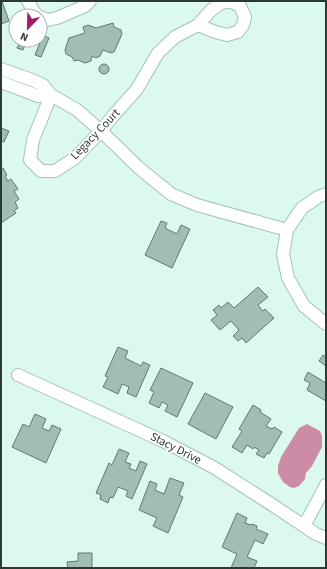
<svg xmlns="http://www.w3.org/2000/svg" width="327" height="569" font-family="'Source Sans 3',sans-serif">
  <rect width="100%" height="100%" fill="#dbfaed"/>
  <!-- water -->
  <path fill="#cc8ca8" d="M307 424 320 431 322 436V447L312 466 306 473 305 479 299 486 294 488 290 487 283 482 278 473V466L281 457 299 428Z"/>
  <!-- building -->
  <path fill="#a0beb2" stroke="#5f7b71" d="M1 1H2L9 21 1 24Z
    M113 23 114 27 121 30 122 34 114 52 111 53 103 50 100 56 96 58 92 56 91 61 85 63 78 60 74 61 72 57 66 54 65 50 69 38 85 33 83 27 88 25 96 28Z
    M43 35 49 38 41 57 35 55Z
    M21 40H27L23 50 17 48Z
    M99 69a5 5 0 1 1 10 0a5 5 0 1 1-10 0Z
    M1 128 9 131 4 142 1 141Z
    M3 168 7 175 5 176 8 181 11 179 18 189 14 191 19 199 15 202 18 208 14 211 16 213 1 223V169Z
    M161 221 167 223 165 228 177 234 181 225 190 229 172 268 145 255Z
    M258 287 268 297 258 305 263 311 265 309 274 318 246 343 242 338 238 341 233 336 239 330 231 321 220 330 211 320 217 315 213 310 219 305 221 308 228 302 234 308Z
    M118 347 128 351 125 358 141 366 143 362 150 365 136 397 127 393 129 387 122 384 118 394 103 387 108 377 105 376Z
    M323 355 326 357V366L319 361Z
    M161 368 193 383 177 417 165 411 168 405 162 402 159 408 149 403 154 392 150 390Z
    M308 372 326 383V401L307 390 310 383 304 380Z
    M205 393 233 407 216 439 188 424Z
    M253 405 261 410 260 412 271 419 266 426 272 429 274 427 282 432 269 454 267 453 264 458 256 454 259 450 254 447 253 449 247 445 242 453 232 447 242 431 239 429Z
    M35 414 46 419 42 428 49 431 52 425 61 429 46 463 12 447 23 424 29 427Z
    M119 449 129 453 125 462 131 464 129 468 136 471 140 461 147 464 132 499 126 496 128 491 118 487 113 498 110 497 108 503 100 499 101 495 96 493 109 463 112 465Z
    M170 478 184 483 179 495 183 497 168 533 153 526 157 518 139 510 150 481 157 484 155 490 164 494Z
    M237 513 247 518 245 523 251 525 252 524 257 526 256 529 268 534 263 544 255 540 247 557 257 561 254 568H231L237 554 222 547Z
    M78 553H92V568H68L67 562 78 561Z"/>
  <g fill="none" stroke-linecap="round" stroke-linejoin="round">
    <!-- minor casing -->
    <g stroke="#a4c2b6" stroke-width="14">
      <path id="minor" d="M28 1 34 12 38 16
        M40 17 48 20 57 18 85 6 90 1
        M1 69 32 80 43 85 51 95 77 110 101 131 139 168 171 194 197 205 287 230
        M1 82 38 96 51 95
        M51 95 33 140 30 160 41 171H55L75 158 101 131 113 116 137 89 158 53 175 37 198 25 215 32 227 35 238 32 243 25 245 17 240 6C237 5 234 3 231 2 217 0 206 16 198 25
        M326 194 318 197 302 208 287 230 283 254 288 278 304 306 326 324
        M18 375 163 441 213 467 271 504 316 534 326 538
        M304 526 326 485"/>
    </g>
    <!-- minor -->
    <use href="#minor" stroke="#fff" stroke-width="12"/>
  </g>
  <g text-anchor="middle" stroke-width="3" stroke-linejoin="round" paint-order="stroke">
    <!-- street labels -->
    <g font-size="12" fill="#2d3934" stroke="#fff">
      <text transform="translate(95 134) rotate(-46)" y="4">Legacy Court</text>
      <text transform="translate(176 448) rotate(27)" y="4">Stacy Drive</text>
    </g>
  </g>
  <!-- border -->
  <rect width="327" height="569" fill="none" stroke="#2d3934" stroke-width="4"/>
  <!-- north arrow -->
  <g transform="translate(28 28) rotate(203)"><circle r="19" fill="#ffffff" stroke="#abb0ae"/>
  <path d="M0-3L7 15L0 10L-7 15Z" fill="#a11c69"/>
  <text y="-6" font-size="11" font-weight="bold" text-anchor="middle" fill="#2d3934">N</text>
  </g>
</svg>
